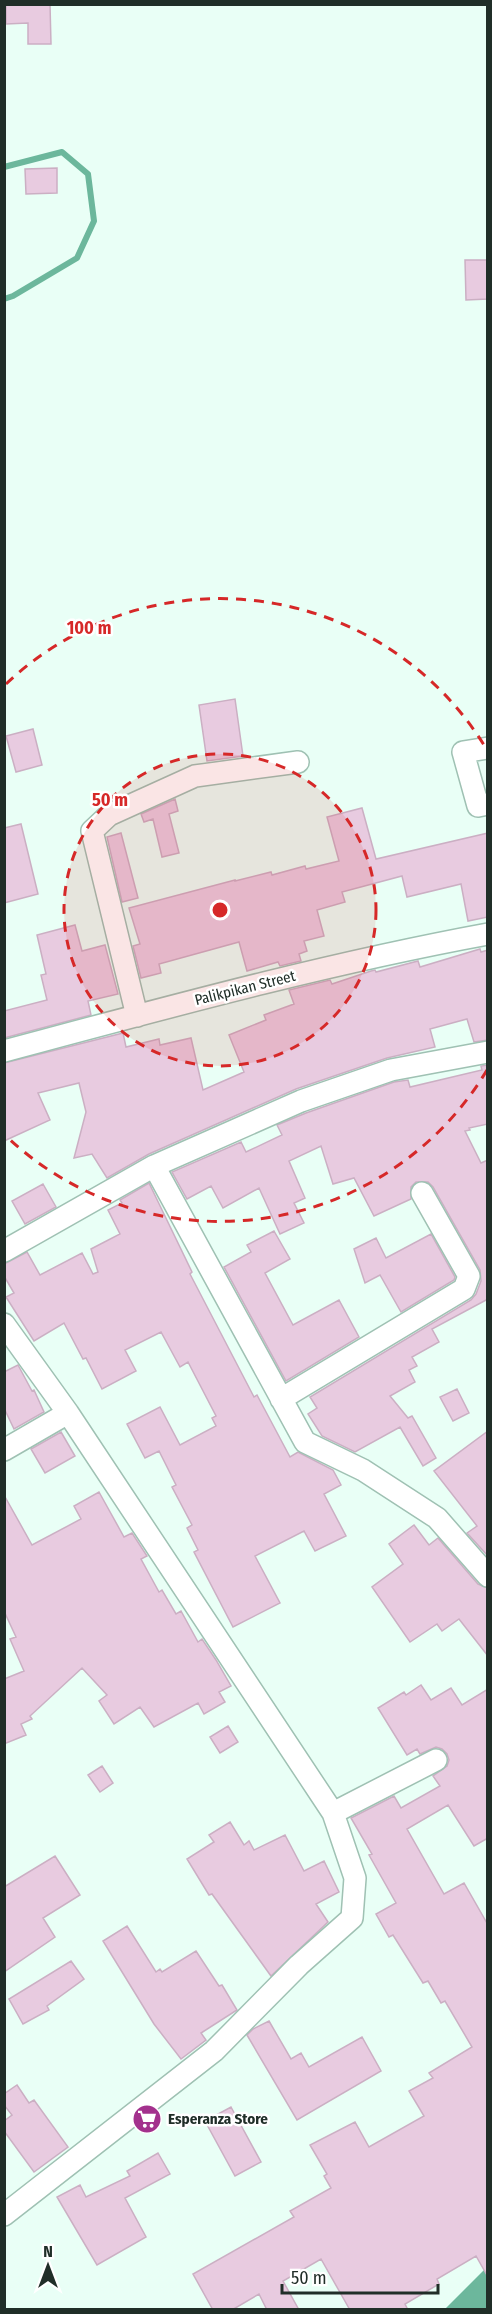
<svg xmlns="http://www.w3.org/2000/svg" width="492" height="2314" font-family="'Fira Sans Condensed',sans-serif">
  <rect width="100%" height="100%" fill="#e9fff6"/>
  <!-- water -->
  <path fill="#6cb79c" d="M487 2267V2309L444 2310Z"/>
  <g fill="none" stroke-linecap="round" stroke-linejoin="round">
    <!-- stream -->
    <path stroke="#6cb79c" stroke-width="6" d="M4 167 62 152 88 174 94 221 77 258 13 296 4 299"/>
  </g>
  <!-- building -->
  <path fill="#e8cbe0" stroke="#cbafc3" stroke-width="1.5" d="M6 4H50L51 44H28V23L6 24Z
    M57 168V193L26 194 25 169Z
    M465 260H488V299L466 300Z
    M235 699 243 756 207 761 199 705Z
    M33 729 42 765 16 772 6 736Z
    M175 799 178 811 169 814 179 853 162 857 153 819 144 822 141 814Z
    M362 808 376 859 488 833V917L468 921 461 884 407 897 402 876 342 892 345 902 317 910 324 936 304 941 307 951 299 954 301 961 280 966 278 962 247 971 239 942 159 964 161 973 141 978 133 946 140 944 129 908 235 880V881L271 872 272 875 305 866 306 869 339 861 327 817Z
    M21 824 38 894 4 903V828Z
    M121 833 138 898 122 902 107 837Z
    M75 925 82 951 105 945 118 994 88 1001 91 1015 4 1038V1011L47 1000 41 975 46 974 37 935Z
    M480 949 481 952 488 950V1040L474 1042 467 1019 430 1029 435 1047 387 1058 296 1089 149 1154 107 1178 92 1154 74 1158 86 1112 79 1083 38 1093 50 1120 4 1141V1063L123 1033 126 1047 159 1039 160 1045 191 1038 203 1090 244 1072 229 1035 266 1020 264 1015 294 1004 289 990 330 980 332 984 371 971 375 970 376 972 418 961 420 967Z
    M488 1065V1124L469 1128 470 1130 465 1131 481 1163 488 1160V1299L432 1329 439 1342 412 1357 417 1366 409 1370 415 1382 390 1396 408 1418 412 1416 436 1458 423 1466 400 1427 355 1452 322 1436 308 1414 317 1408 310 1397 471 1300 476 1294 481 1281 480 1270 433 1187 428 1182H416L411 1187V1199L374 1216 354 1178 333 1184 321 1146 289 1161 305 1198 294 1203 304 1223 280 1234 259 1188 223 1208 211 1186 187 1199 172 1172 241 1142 246 1152 282 1135 277 1125 306 1113 394 1082 408 1080 410 1087 482 1070 481 1066Z
    M149 1183 192 1272 190 1274 254 1397 257 1395 290 1457 298 1452 333 1470 341 1485 324 1494 346 1536 315 1551 304 1531 255 1556 280 1603 233 1627 194 1552 198 1550 187 1528 192 1525 172 1487 176 1485 159 1451 145 1458 127 1424 160 1407 180 1445 216 1426 212 1418 216 1416 188 1362 180 1367 161 1332 125 1350 136 1371 102 1389 86 1358 83 1359 64 1323 34 1341 6 1297 14 1293 4 1276V1264L27 1252 40 1275 82 1253 93 1274 98 1272 91 1249 120 1234 108 1210 122 1203 120 1200Z
    M43 1184 56 1207 25 1224 12 1201Z
    M274 1231 290 1259 265 1273 293 1325 339 1300 359 1337 286 1381 224 1267 251 1252 247 1245Z
    M431 1234 455 1277 454 1280 401 1312 380 1275 365 1283 354 1249 376 1238 386 1258Z
    M18 1365 32 1391 34 1390 44 1412 14 1429 4 1408V1372Z
    M457 1389 469 1413 453 1421 440 1397Z
    M488 1431V1556L467 1533 477 1526 434 1471Z
    M61 1432 75 1456 45 1473 31 1449Z
    M99 1492 124 1537 132 1533 147 1556 141 1559 159 1592 162 1590 176 1614 181 1611 198 1642 202 1639 216 1660 231 1686 219 1692 225 1702 204 1714 198 1703 154 1727 140 1707 114 1724 99 1701 107 1695 82 1668 30 1716 32 1719 21 1724 26 1735 4 1744V1679L24 1671 10 1639 16 1637 4 1611V1495L32 1545 81 1519 74 1506Z
    M414 1525 429 1545 438 1538 478 1584 488 1588V1656L459 1619 442 1631 437 1624 410 1642 372 1587 403 1564 389 1544Z
    M421 1685 431 1700 451 1688 462 1705 488 1689V1838L474 1846 448 1805 407 1829 444 1894 464 1883 488 1925V2277L476 2256 437 2279 439 2284 405 2304 408 2310H350L321 2259 283 2281 299 2310H267L259 2294 232 2310H213L193 2274 294 2217 290 2211 331 2188 324 2176 327 2174 310 2145 355 2122 369 2147 424 2116 409 2091 433 2078 429 2073 472 2047 445 2001 441 2003 428 1981 423 1983 393 1935 389 1937 376 1914 396 1903 369 1855 372 1854 351 1818 394 1796 401 1808 440 1786 433 1776 447 1766 449 1760 447 1754 442 1749 436 1747 420 1754 417 1749 407 1755 378 1708 404 1692 406 1695Z
    M228 1726 238 1742 220 1753 210 1737Z
    M102 1766 113 1783 100 1792 88 1775Z
    M230 1822 244 1845 249 1841 254 1850 285 1835 304 1871 324 1861 339 1892 316 1904 328 1922 271 1976 212 1894 209 1895 187 1859 214 1842 209 1835Z
    M55 1856 80 1895 43 1918 55 1937 4 1972V1887Z
    M127 1926 156 1972 160 1969 162 1972 196 1951 219 1986 222 1985 237 2010 201 2033 206 2040 181 2059 154 2024 103 1941Z
    M71 1961 84 1979 47 2006 49 2010 23 2024 9 1999Z
    M269 2021 291 2059 301 2053 309 2067 362 2037 381 2071 297 2120 247 2035 253 2029Z
    M17 2085 29 2103 34 2100 68 2147 34 2172 4 2131V2121L12 2115 4 2105V2094Z
    M231 2107 261 2162 235 2176 205 2121Z
    M158 2153 170 2174 125 2198 146 2237 97 2265 57 2197 80 2185 86 2197 130 2176 127 2171Z"/>
  <g fill="none" stroke-linecap="round" stroke-linejoin="round">
    <!-- minor casing -->
    <g stroke="#9fc1b3" stroke-width="24">
      <path id="minor" d="M488 748 463 752 478 806 488 804
        M137 1016 92 831 109 815 195 776 298 762
        M4 1051C165 1008 325 964 488 934
        M154 1166 301 1101 391 1070 488 1052
        M4 1251 154 1166 305 1442 363 1470 437 1518 488 1576
        M4 1324 68 1413 333 1813 355 1878 352 1918 299 1965 214 2051 4 2215
        M281 1399 464 1289 469 1276 422 1193
        M4 1450 68 1413
        M333 1813 436 1760"/>
    </g>
    <!-- minor -->
    <use href="#minor" stroke="#fff" stroke-width="21"/>
  </g>
  <!-- distance rings -->
  <circle cx="220" cy="910" r="156" fill="#d62828" fill-opacity=".12"/>
  <g fill="none" stroke="#d62828" stroke-width="3" stroke-dasharray="10 8">
    <circle cx="220" cy="910" r="156"/>
    <path d="M487 1070A311 311 0 0 1 6 1136M6 684A311 311 0 0 1 487 750"/>
  </g>
  <!-- icons -->
  <defs>
    <g id="supermarket-disc" transform="scale(1.5)"><circle r="9.5" fill="#a3318d" stroke="#fff"/><path d="M-6-5.5h2.5l.6 2H6L4.5 2H-2.5L-4.4-4H-6ZM-1.5 3.2a1.3 1.3 0 1 0 .1 0ZM3 3.2a1.3 1.3 0 1 0 .1 0Z" fill="#fff"/></g>
  </defs>
  <g fill-rule="evenodd">
    <use href="#supermarket-disc" x="147" y="2119"/>
  </g>
  <g text-anchor="middle" stroke-width="5" stroke-linejoin="round" paint-order="stroke">
    <!-- street labels -->
    <g font-size="15" fill="#202e28" stroke="#fff">
      <text transform="translate(245 988) rotate(-14)" y="5">Palikpikan Street</text>
    </g>
    <!-- poi labels -->
    <g font-size="15" font-weight="bold" fill="#202e28" stroke="#fff" text-anchor="start">
      <text x="168" y="2124">Esperanza Store</text>
    </g>
  </g>
  <circle cx="220" cy="910" r="9" fill="#d62828" stroke="#fff" stroke-width="3"/>
  <g font-size="18" text-anchor="middle" font-weight="bold" fill="#d62828" stroke="#fff" stroke-width="5" stroke-linejoin="round" paint-order="stroke">
    <text x="89" y="634">100 m</text>
    <text x="110" y="806">50 m</text>
  </g>
  <!-- border -->
  <rect width="492" height="2314" fill="none" stroke="#202e28" stroke-width="12"/>
  <!-- north arrow -->
  <g transform="translate(48 2266)" stroke="#ffffff" stroke-width="4.5" paint-order="stroke">
  <path d="M0-4.5L10 22L0 15L-10 22Z" fill="#202e28"/>
  <text y="-9" font-size="16" font-weight="bold" text-anchor="middle" fill="#202e28">N</text>
  </g>
  <!-- scale -->
  <path d="M282 2284v9h156v-9" fill="none" stroke="#202e28" stroke-width="3"/>
  <text x="291" y="2284" font-size="18" fill="#202e28" stroke="#ffffff" stroke-width="4.5" paint-order="stroke">50 m</text>
</svg>
